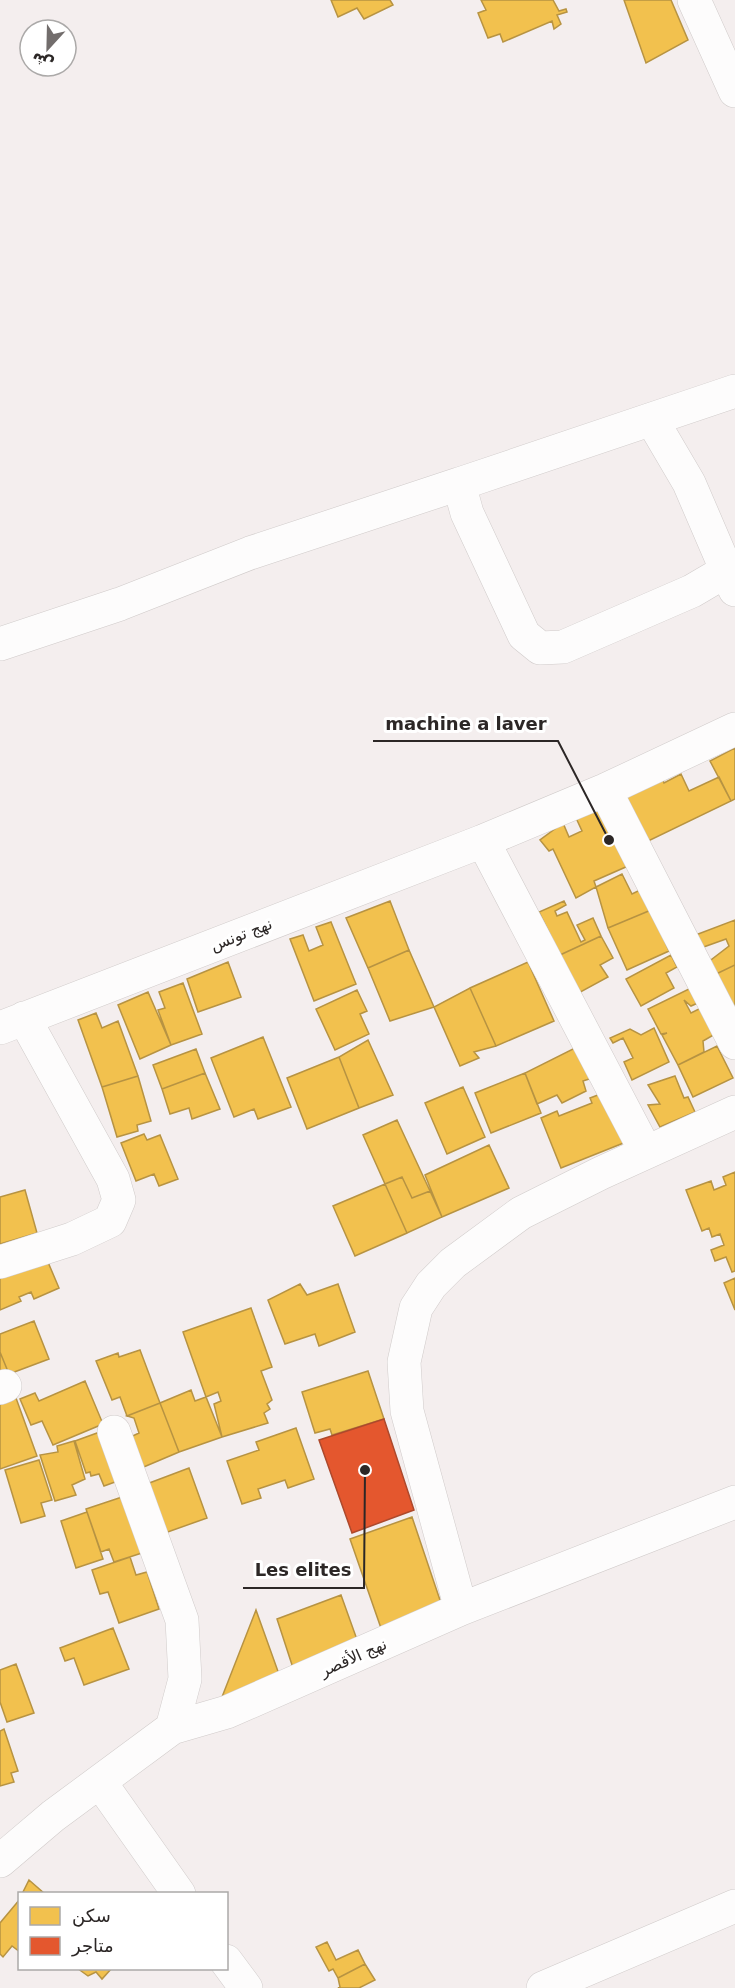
<svg xmlns="http://www.w3.org/2000/svg" width="735" height="1988" font-family="'DejaVu Sans',Cairo,sans-serif">
  <rect width="100%" height="100%" fill="#f4eeee"/>
  <!-- homes -->
  <path fill="#f2c14e" stroke="#b79342" stroke-width="1.5" d="M331 0H390L393 5 364 19 357 8 338 17Z
    M481 0H553L559 11 566 9 567 12 557 15 561 24 554 29 552 21 503 42 500 34 488 38 478 13 486 10Z
    M624 0H671L688 40 646 63Z
    M735 748V799L731 801 710 761Z
    M681 774 689 791 719 777 731 801 642 844 620 798 662 778 664 783Z
    M601 807 628 866 594 881 596 887 576 898 553 849 549 851 540 840 563 823 569 837 582 831 576 818Z
    M622 874 632 894 642 889 651 910 608 928 596 887Z
    M390 901 409 950 368 968 346 918Z
    M564 901 566 905 555 911 557 916 567 912 581 942 585 940 577 925 593 918 601 936 560 955 539 912Z
    M651 910 669 951 627 970 608 928Z
    M735 920V965L712 976 707 963 729 946 726 939 698 949 693 936Z
    M331 922 356 984 314 1001 290 939 303 935 309 951 323 945 316 927Z
    M601 936 613 958 600 965 608 977 575 995 560 955Z
    M409 950 434 1007 390 1021 368 968Z
    M671 955 677 967 666 973 674 988 641 1006 626 979Z
    M228 962 241 997 198 1012 187 979Z
    M528 962 554 1021 496 1046 470 988Z
    M735 965V1014L712 976Z
    M183 983 202 1034 171 1045 158 1010 165 1008 159 992Z
    M693 987 700 1002 691 1006 684 1000 691 1013 703 1007 717 1033 703 1041 704 1052 678 1065 662 1035 667 1033 661 1034 648 1009Z
    M470 988 496 1046 474 1052 479 1058 460 1066 434 1007Z
    M357 990 367 1011 360 1014 369 1034 335 1050 316 1009Z
    M148 992 171 1045 140 1059 118 1005Z
    M96 1013 102 1028 118 1021 138 1076 102 1087 78 1020Z
    M654 1028 669 1062 632 1080 624 1062 633 1058 623 1038 613 1043 610 1038 630 1029 641 1035Z
    M263 1037 291 1107 258 1119 254 1109 234 1117 211 1058Z
    M368 1040 393 1095 359 1108 339 1057Z
    M579 1046 595 1077 583 1081 586 1091 562 1103 557 1095 537 1104 525 1073Z
    M717 1046 733 1078 693 1097 678 1065Z
    M196 1049 205 1073 162 1089 153 1065Z
    M339 1057 359 1108 307 1129 287 1078Z
    M205 1073 220 1109 192 1119 189 1108 170 1114 162 1089Z
    M525 1073 541 1113 491 1133 475 1093Z
    M138 1076 151 1121 137 1125 138 1131 117 1137 102 1087Z
    M675 1076 684 1098 688 1097 695 1112 660 1127 648 1105 660 1104 648 1085Z
    M463 1087 485 1137 447 1154 425 1103Z
    M606 1092 626 1142 561 1168 541 1118 557 1111 559 1116 592 1103 590 1098Z
    M397 1120 430 1191 412 1198 402 1177 385 1184 363 1135Z
    M144 1134 147 1140 160 1135 178 1179 159 1186 154 1174 136 1181 121 1143Z
    M489 1145 509 1188 442 1217 425 1175Z
    M735 1172V1271L732 1272 726 1257 715 1261 711 1250 724 1245 720 1234 712 1237 709 1228 702 1231 686 1190 711 1181 714 1190 726 1185 723 1177Z
    M402 1177 412 1198 430 1191 442 1217 407 1233 385 1184Z
    M385 1184 407 1233 355 1256 333 1206Z
    M25 1190 37 1233 0 1244V1197Z
    M42 1248 59 1288 34 1299 31 1292 19 1297 21 1301 0 1310V1263Z
    M735 1278V1310L724 1283Z
    M300 1284 307 1295 338 1284 355 1332 319 1346 315 1334 285 1344 268 1300Z
    M251 1308 272 1367 261 1371 272 1400 267 1404 270 1409 264 1413 268 1423 222 1437 214 1404 221 1401 218 1392 206 1397 183 1332Z
    M34 1321 49 1359 9 1374 0 1352V1334Z
    M140 1350 160 1403 127 1416 120 1397 112 1400 96 1361 118 1353 119 1357Z
    M0 1352 9 1374 0 1378Z
    M368 1371 384 1419 332 1435 330 1429 315 1433 302 1392Z
    M85 1381 103 1424 53 1445 42 1421 31 1425 20 1399 35 1393 39 1401Z
    M191 1390 195 1401 206 1397 222 1437 179 1452 160 1403Z
    M16 1398 37 1456 0 1469V1404Z
    M160 1403 179 1452 139 1469 126 1439 139 1433 134 1418 127 1416Z
    M296 1428 314 1479 288 1488 285 1480 258 1489 261 1498 242 1504 227 1461 259 1450 256 1442Z
    M108 1429 126 1478 104 1486 99 1474 91 1476 90 1472 86 1473 75 1441Z
    M74 1441 85 1479 72 1485 76 1495 55 1501 40 1455 58 1452 57 1446Z
    M39 1460 52 1500 41 1503 45 1516 21 1523 5 1470Z
    M189 1468 207 1518 162 1534 144 1485Z
    M128 1495 142 1553 114 1562 109 1549 101 1552 86 1509Z
    M87 1512 103 1559 76 1568 61 1521Z
    M412 1517 443 1609 382 1631 350 1539Z
    M130 1557 136 1575 147 1572 159 1609 119 1623 108 1592 100 1594 92 1570Z
    M341 1595 360 1648 294 1671 277 1619Z
    M256 1610 280 1677 222 1697Z
    M113 1628 129 1669 84 1685 74 1658 65 1661 60 1648Z
    M16 1664 34 1713 7 1722 0 1702V1670Z
    M4 1729 18 1771 11 1773 14 1782 0 1786V1731Z
    M29 1880 45 1894H22Z
    M20 1899V1952L12 1946 3 1957 0 1954V1923Z
    M327 1942 336 1960 358 1950 365 1964 338 1978 333 1969 329 1971 316 1947Z
    M365 1964 375 1980 359 1988H338L340 1987 338 1978Z
    M77 1968H112L102 1979 96 1972 88 1976Z"/>
  <!-- shops -->
  <path fill="#e4572e" stroke="#ad492c" stroke-width="1.5" d="M384 1419 414 1510 352 1533 319 1440Z"/>
  <g fill="none" stroke-linecap="round" stroke-linejoin="round">
    <!-- minor casing -->
    <g stroke="#d0cbca" stroke-width="34">
      <path id="minor" d="M694 0 735 91
        M652 420 689 483 735 590
        M726 571 692 591 563 647 540 648 524 635 467 513 459 484 735 391
        M0 644 120 604 250 553 459 484
        M605 790 735 1043
        M0 1028 483 841
        M646 1152 483 841 605 790 735 729
        M0 1262 72 1239 110 1221 119 1200 113 1179 24 1018
        M0 1388 5 1386
        M114 1432 182 1620 185 1679 172 1728
        M461 1609 407 1411 404 1362 416 1308 431 1285 453 1263 521 1213 601 1173 735 1112
        M100 1782 179 1894
        M0 1861 53 1816 172 1728 227 1712 461 1609 735 1502
        M226 1961 246 1988
        M543 1988 735 1906"/>
    </g>
    <!-- minor -->
    <use href="#minor" stroke="#fdfcfc" stroke-width="33"/>
  </g>
  <g text-anchor="middle" stroke-width="6" stroke-linejoin="round" paint-order="stroke">
    <!-- street labels -->
    <g font-size="16" fill="#2c2726" stroke="#fff">
      <text transform="translate(241 934) rotate(-21)" y="6">نهج تونس</text>
      <text transform="translate(353 1657) rotate(-24)" y="6">نهج الأقصر</text>
    </g>
  </g>
  <!-- callouts -->
  <path fill="none" stroke="#2c2726" stroke-width="2" d="M609 840L558 741H373M365 1470L364 1588H243"/>
  <g fill="#2c2726" stroke="#fff" stroke-width="2">
    <circle cx="609" cy="840" r="6"/>
    <circle cx="365" cy="1470" r="6"/>
  </g>
  <g font-size="18" text-anchor="middle" font-weight="bold" fill="#2c2726" stroke="#fff" stroke-width="6" stroke-linejoin="round" paint-order="stroke">
    <text x="466" y="730">machine a laver</text>
    <text x="303" y="1576">Les elites</text>
  </g>
  <!-- legend -->
  <rect x="18" y="1892" width="210" height="78" fill="#ffffff" stroke="#aba9a8" stroke-width="1.5"/>
  <rect x="30" y="1907" width="30" height="18" fill="#f2c14e" stroke="#aba9a8" stroke-width="1.5"/>
  <text x="72" y="1922" font-size="18" fill="#2c2726">سكن</text>
  <rect x="30" y="1937" width="30" height="18" fill="#e4572e" stroke="#aba9a8" stroke-width="1.5"/>
  <text x="72" y="1952" font-size="18" fill="#2c2726">متاجر</text>
  <!-- north arrow -->
  <g transform="translate(48 48) rotate(202)"><circle r="28" fill="#ffffff" stroke="#aba9a8" stroke-width="1.5"/>
  <path d="M0-4.5L10 22L0 15L-10 22Z" fill="#726d6c"/>
  <text y="-9" font-size="16" font-weight="bold" text-anchor="middle" fill="#2c2726">ش</text>
  </g>
</svg>
